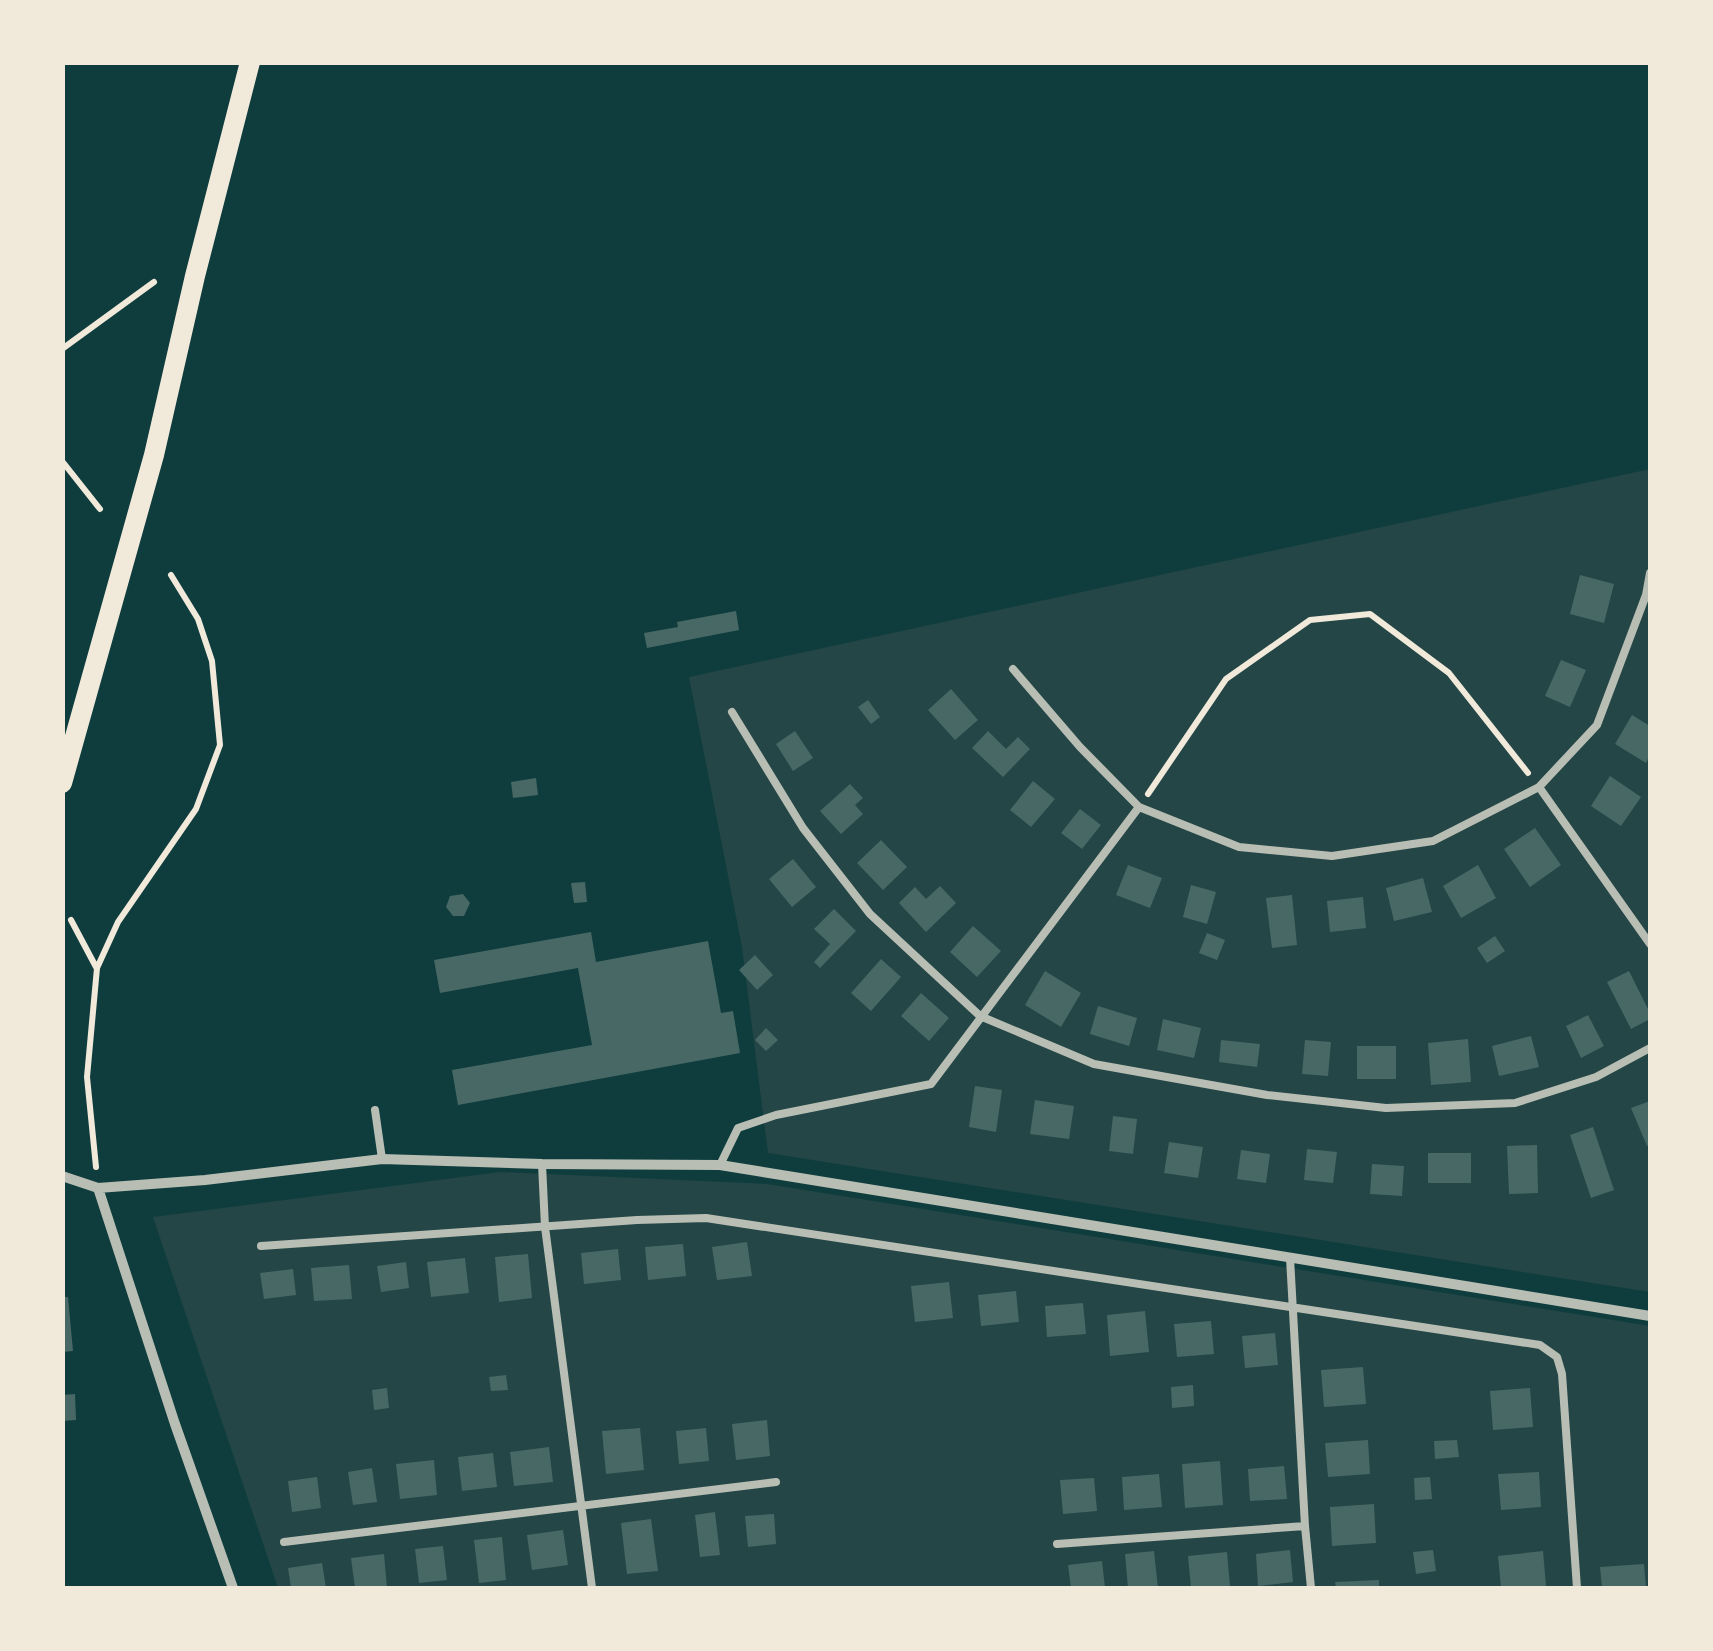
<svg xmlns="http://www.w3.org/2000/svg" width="1713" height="1651" font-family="'Asap Condensed',sans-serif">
  <rect width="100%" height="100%" fill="#0f3d3e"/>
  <!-- green -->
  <path fill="#244646" d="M1650 469V1292L768 1153 742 947 689 677Z
    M500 1172 767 1184 1650 1326V1588H278L153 1217Z"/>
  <!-- building -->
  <path fill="#486865" d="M1580 575 1614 584 1604 623 1570 614Z
    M736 611 739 630 647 648 644 633 678 627 677 622Z
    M1561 660 1586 670 1570 707 1545 696Z
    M951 689 978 720 955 740 928 710Z
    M868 700 880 717 871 724 858 707Z
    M1632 715 1650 726V755L1646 763 1615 744Z
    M795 731 813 758 793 771 776 744Z
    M988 731 1006 749 1018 737 1030 749 1003 777 972 748Z
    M1610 776 1641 797 1621 826 1591 806Z
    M536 778 538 795 513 798 511 782Z
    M1033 781 1055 799 1031 827 1010 810Z
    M850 784 863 798 855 805 863 814 841 834 820 811Z
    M1080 809 1101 825 1082 849 1061 833Z
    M1535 828 1561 865 1530 887 1504 849Z
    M881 840 907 867 883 890 857 863Z
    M793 859 816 887 792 907 769 879Z
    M1128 865 1162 878 1150 908 1116 895Z
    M1478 865 1496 898 1461 918 1443 886Z
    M1423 878 1432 912 1394 921 1386 888Z
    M585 882 587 902 574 903 571 883Z
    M1191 885 1216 892 1207 924 1183 917Z
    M940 886 956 903 926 932 899 903 915 887 926 899Z
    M463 894 470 903 464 916H453L446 907 450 896Z
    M1292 895 1297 945 1272 948 1266 898Z
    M1363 897 1366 928 1330 932 1327 901Z
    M834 909 856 931 820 968 814 962 830 944 814 929Z
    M973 926 1001 951 977 977 950 952Z
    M591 932 596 962 708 941 721 1013 733 1011 740 1053 458 1105 452 1070 592 1045 578 968 440 993 434 960Z
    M1207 933 1225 940 1217 960 1199 953Z
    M1495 936 1505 951 1487 963 1477 948Z
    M755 955 773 975 757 990 739 970Z
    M881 959 901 977 871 1011 851 993Z
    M1045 971 1081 993 1061 1027 1025 1005Z
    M1629 971 1650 1013V1019L1631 1029 1607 982Z
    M921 993 949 1018 929 1041 901 1016Z
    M1098 1006 1137 1018 1129 1046 1090 1034Z
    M1588 1015 1604 1046 1581 1058 1566 1026Z
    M1163 1019 1201 1028 1194 1058 1157 1050Z
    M766 1028 778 1040 766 1051 755 1040Z
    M1531 1036 1539 1067 1499 1076 1492 1046Z
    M1468 1039 1471 1082 1431 1085 1428 1043Z
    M1221 1040 1260 1044 1257 1067 1219 1062Z
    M1305 1040 1331 1042 1328 1076 1302 1074Z
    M1357 1046H1396V1079H1357Z
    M975 1086 1002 1090 996 1132 969 1127Z
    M1035 1100 1074 1106 1069 1139 1030 1134Z
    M1650 1101V1144L1647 1146 1631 1108Z
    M1113 1116 1137 1119 1133 1154 1109 1151Z
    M1593 1127 1614 1190 1591 1198 1570 1135Z
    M1169 1142 1203 1147 1198 1178 1164 1173Z
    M1537 1145 1538 1193 1509 1194 1507 1146Z
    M1307 1149 1337 1152 1333 1183 1304 1180Z
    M1241 1150 1270 1154 1266 1183 1237 1179Z
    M1428 1153H1471V1183H1428Z
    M1372 1164 1404 1166 1402 1196 1370 1194Z
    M747 1242 752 1276 717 1280 712 1247Z
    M683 1244 686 1276 648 1280 645 1247Z
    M618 1249 621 1280 584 1284 581 1253Z
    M528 1254 532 1298 499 1302 495 1257Z
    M465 1258 469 1293 431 1297 427 1262Z
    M406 1262 409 1288 381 1292 377 1266Z
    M349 1265 352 1299 314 1301 311 1268Z
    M293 1269 296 1295 264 1299 260 1273Z
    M949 1282 953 1318 915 1322 911 1286Z
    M1016 1291 1019 1322 981 1326 978 1295Z
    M62 1297H68L73 1351 62 1352Z
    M1083 1303 1086 1334 1047 1337 1045 1306Z
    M1145 1311 1149 1352 1110 1356 1107 1315Z
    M1211 1321 1214 1354 1177 1357 1174 1324Z
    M1275 1333 1278 1365 1245 1368 1242 1336Z
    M1363 1367 1366 1404 1324 1407 1321 1370Z
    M506 1375 508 1390 491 1391 489 1377Z
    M1193 1385 1194 1406 1172 1408 1171 1387Z
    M387 1388 389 1408 374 1410 372 1390Z
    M1530 1388 1533 1427 1493 1430 1490 1391Z
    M75 1394 76 1420 62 1421V1395Z
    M767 1420 770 1456 736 1460 732 1424Z
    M640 1428 644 1470 606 1474 602 1431Z
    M706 1428 709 1461 679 1464 676 1431Z
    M1368 1440 1370 1474 1328 1477 1325 1443Z
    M1457 1440 1459 1457 1435 1459 1434 1441Z
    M549 1447 553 1482 514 1486 510 1452Z
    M493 1453 497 1487 462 1491 458 1457Z
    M434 1460 437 1495 400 1499 396 1464Z
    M1220 1461 1223 1505 1185 1508 1182 1464Z
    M1284 1466 1287 1499 1250 1501 1248 1469Z
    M372 1468 377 1502 353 1505 348 1472Z
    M1539 1472 1541 1507 1501 1510 1498 1474Z
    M1159 1474 1162 1507 1124 1510 1122 1477Z
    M317 1477 321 1508 292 1512 288 1481Z
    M1430 1477 1432 1499 1415 1500 1414 1478Z
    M1094 1478 1097 1511 1063 1514 1060 1480Z
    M1374 1504 1376 1543 1332 1546 1330 1507Z
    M715 1512 720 1555 700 1557 695 1515Z
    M774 1514 776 1544 748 1547 745 1516Z
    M651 1519 658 1571 627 1574 621 1523Z
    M563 1530 568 1565 532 1570 527 1535Z
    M502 1537 506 1580 479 1583 474 1540Z
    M443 1546 447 1580 419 1583 415 1549Z
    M1290 1550 1293 1582 1258 1586 1256 1554Z
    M1433 1550 1436 1571 1416 1574 1413 1552Z
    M1154 1551 1158 1588H1128L1125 1554Z
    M1543 1551 1546 1586 1501 1588 1498 1556Z
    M1227 1552 1230 1586 1191 1588 1188 1556Z
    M384 1554 387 1588H355L351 1558Z
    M1102 1561 1105 1588H1071L1068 1565Z
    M322 1563 326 1588H291L288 1568Z
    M1644 1564 1646 1588H1602L1600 1567Z
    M1379 1580V1588H1336L1335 1582Z"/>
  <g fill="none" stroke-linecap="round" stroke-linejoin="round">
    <!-- path -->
    <path stroke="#f1e9da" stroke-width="6" d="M62 349 154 282
      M62 461 100 509
      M1148 794 1226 679 1310 620 1370 614 1449 673 1528 773
      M71 920 96 967
      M96 1167 87 1077 97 968 118 922 196 809 220 745 212 661 198 619 171 575"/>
    <!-- service -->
    <path stroke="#b8beb3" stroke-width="8" d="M1013 669 1080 747 1139 807 1239 847 1332 856 1433 841 1539 787 1597 725 1646 595 1650 573
      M732 712 803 828 870 914 980 1016 1094 1064 1267 1095 1386 1108 1515 1103 1596 1077 1650 1048
      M1539 787 1650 944
      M375 1110 382 1159
      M542 1164 545 1227 592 1588
      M720 1165 738 1128 776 1115 931 1084 1139 807
      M261 1246 637 1220 706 1218 1540 1345 1557 1357 1562 1374 1577 1588
      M1290 1258 1305 1526 1311 1588
      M284 1542 776 1482
      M1057 1544 1305 1526"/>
    <!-- minor -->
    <path stroke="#b8beb3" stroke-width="10" d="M62 1176 98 1188 205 1180 382 1159 542 1164 720 1165 1650 1316
      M98 1188 175 1424 233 1588"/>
    <!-- secondary -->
    <path stroke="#f1e9da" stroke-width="20" d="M62 783 154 455 195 276 250 62"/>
  </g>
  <!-- border -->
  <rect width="1713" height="1651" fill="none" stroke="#f1e9da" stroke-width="130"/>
</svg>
